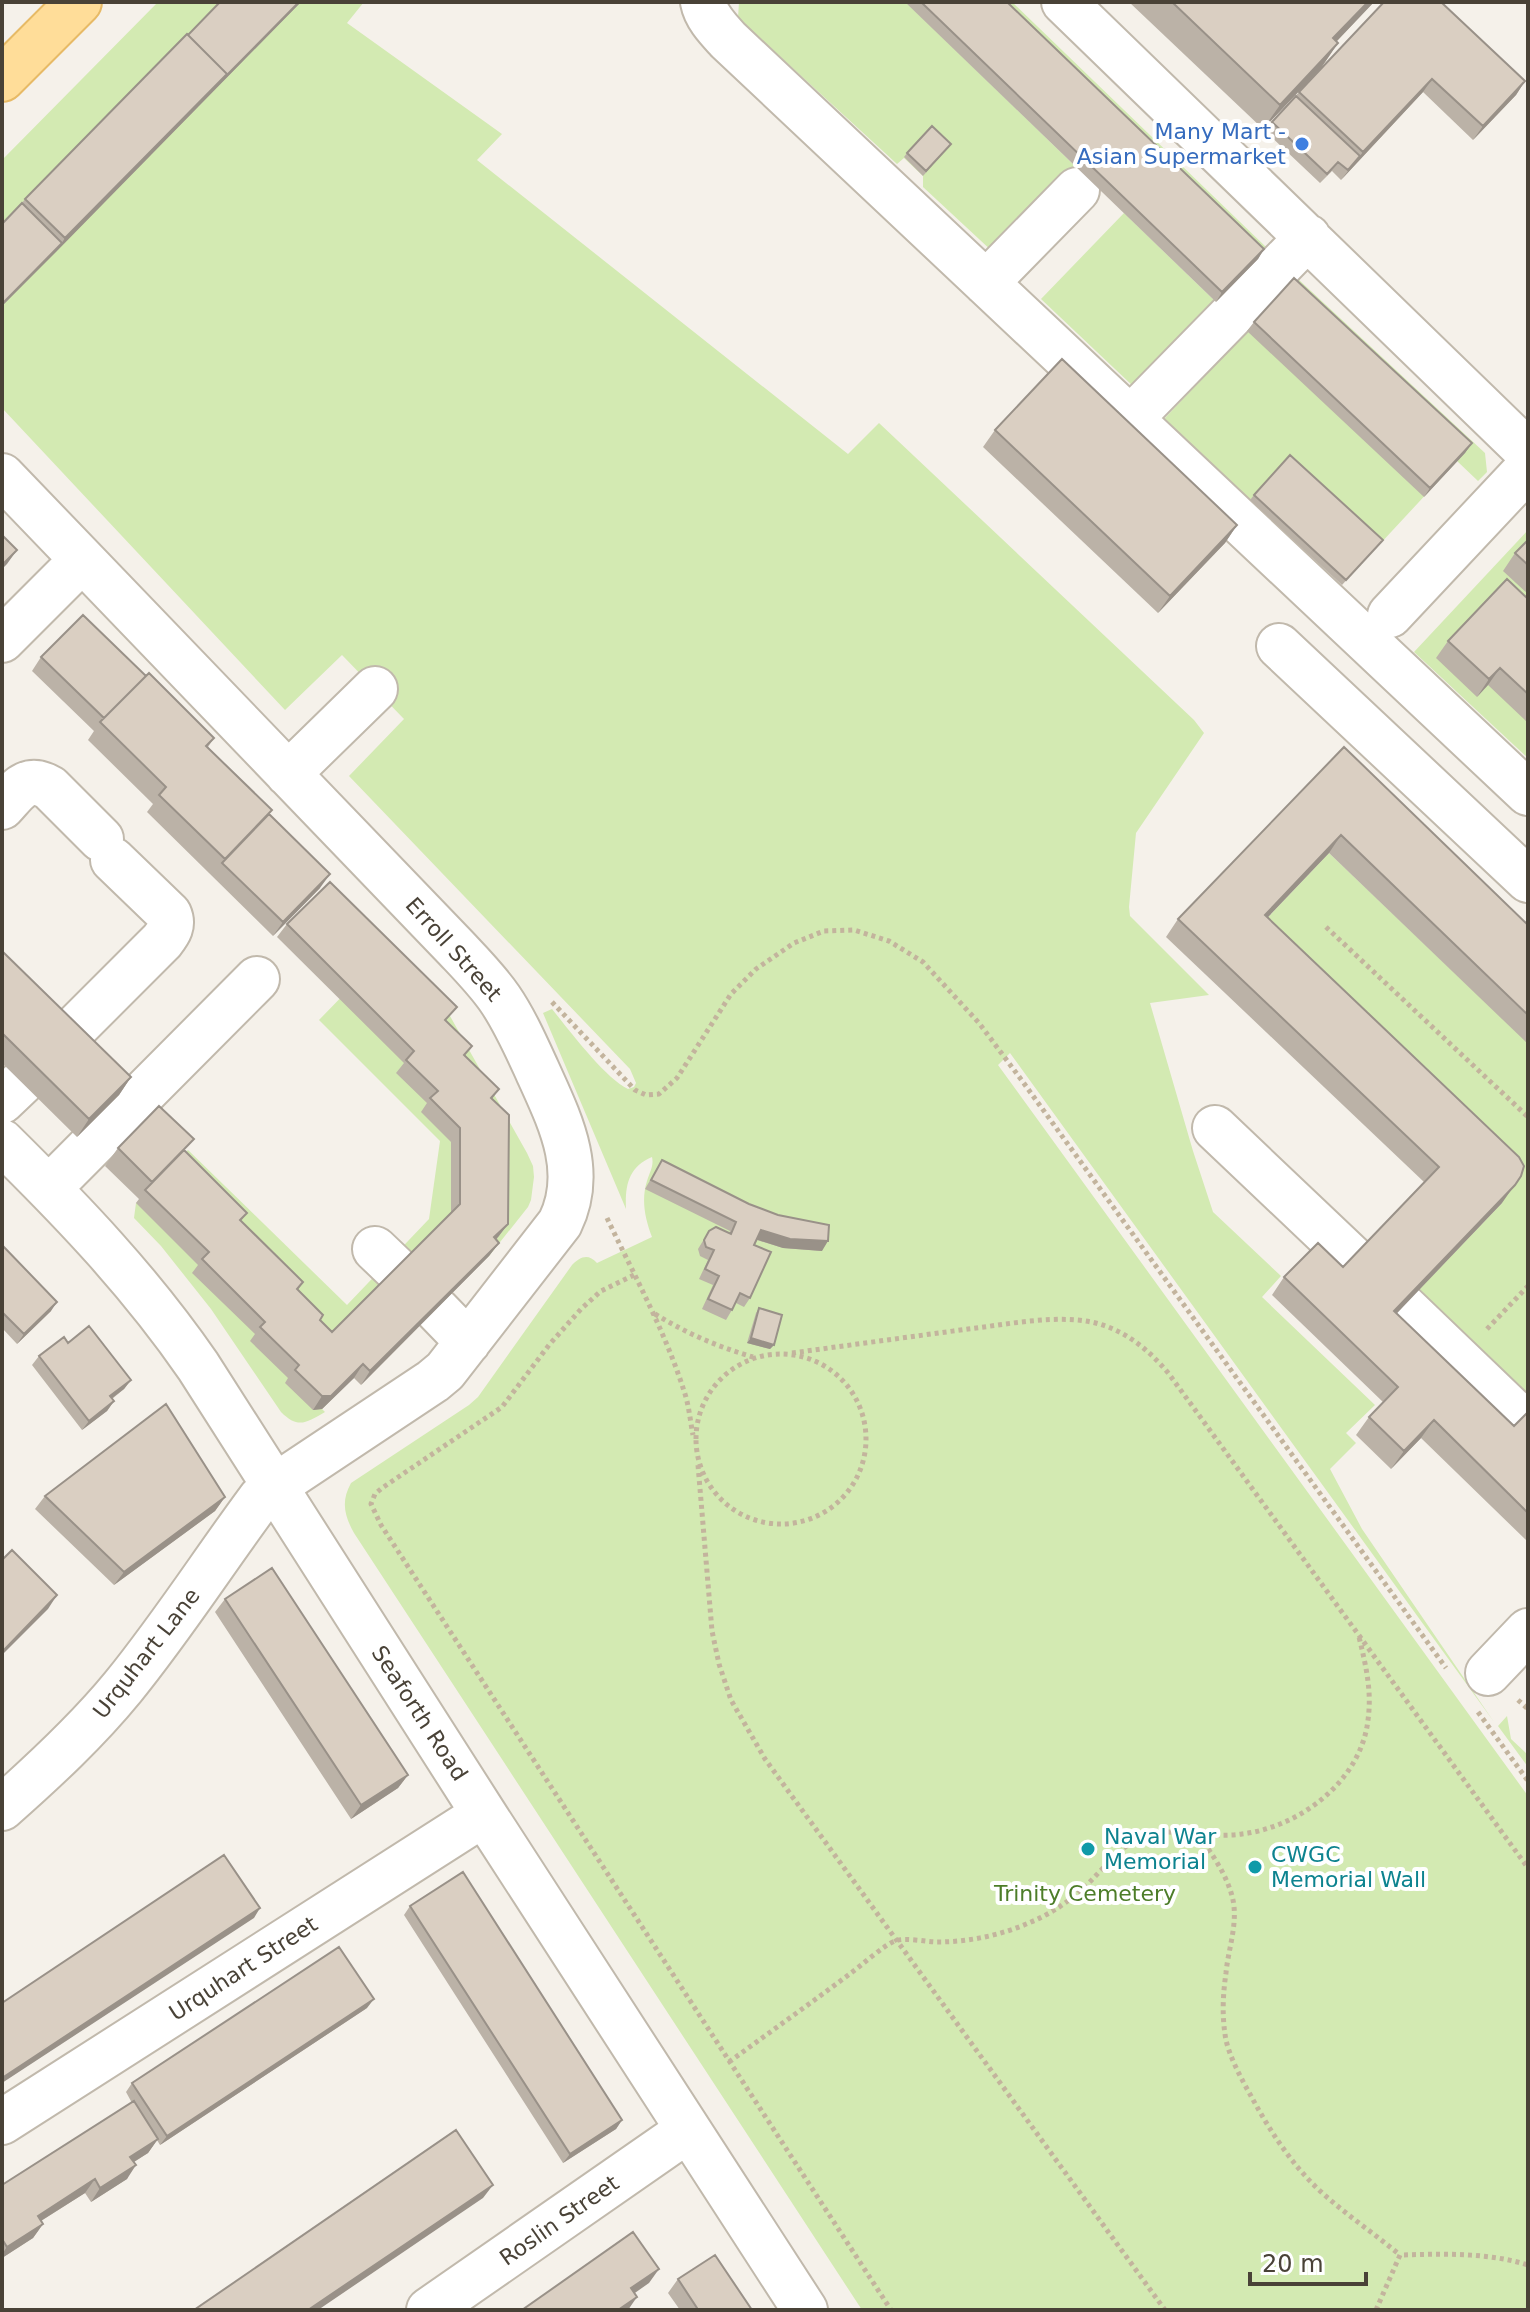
<svg xmlns="http://www.w3.org/2000/svg" width="1530" height="2312" font-family="'DejaVu Sans',sans-serif">
  <rect width="100%" height="100%" fill="#f5f1ea"/>
  <!-- green -->
  <path fill="#d3eab2" d="M158 2H364L347 23 502 134 477 160 848 454 879 423 1194 720 1204 733 1136 833 1129 907 1130 916 1209 995 1150 1003 1193 1151 1213 1212 1281 1276 1262 1297 1375 1405 1346 1433 1356 1443 1330 1469 1362 1529 1494 1722 1010 1053 998 1065 1528 1796V2310H862L354 1533C344 1515 341 1501 351 1483L469 1405 478 1397 572 1265C580 1257 588 1253 597 1263L652 1237C645 1219 641 1200 647 1181 650 1171 654 1166 652 1157 628 1167 625 1186 626 1209L543 1013 552 1009C569 1030 605 1078 628 1089L634 1087 636 1083 630 1069 349 776 404 719 342 655 285 710 2 408V160Z
    M739 2H906L1076 167 994 253 923 187V176L904 158 897 164 738 18Z
    M992 2H1012L1267 248 1258 259Z
    M1124 213 1216 302 1134 387 1041 299Z
    M1297 278 1485 453 1487 472 1478 481 1457 461 1379 545 1287 460 1250 500 1164 419Z
    M1528 530V758L1414 652Z
    M1329 853 1528 1043V1412L1411 1298 1502 1203 1253 933Z
    M388 949 450 1016 527 1153 533 1166 534 1177 531 1200 528 1207 489 1256 353 1378 322 1409 325 1412C306 1423 298 1429 281 1412L211 1309 161 1246 134 1218 136 1203 188 1150 347 1305 429 1219 440 1141 319 1020Z
    M1507 1716 1511 1739 1528 1755V1767L1498 1726Z"/>
  <g fill="none" stroke-linecap="round" stroke-linejoin="round">
    <!-- minor casing -->
    <g stroke="#c1b9ac" stroke-width="48">
      <path id="minor" d="M703 2C706 17 718 29 728 40L1528 793
        M1064 2 1528 452
        M986 283 1077 190
        M1130 419 1308 237
        M2 476 455 947C471 964 487 980 500 999 515 1021 526 1046 537 1070 559 1119 586 1170 560 1223L445 1371 433 1381 275 1486 260 1499C214 1561 172 1627 123 1687 87 1731 45 1770 2 1808
        M1390 615 1528 468
        M2 640 82 560
        M1279 646 1528 880
        M288 774 375 689
        M2 807C17 791 26 774 50 788L101 839
        M63 1040 162 941C169 932 174 925 169 914L113 860
        M2 1101 22 1082
        M1215 1128 1354 1260
        M2 1142C74 1213 140 1282 198 1366L484 1814 805 2310
        M49 1188 257 979
        M375 1249 398 1271
        M1403 1306 1523 1421
        M437 1310 468 1342
        M1488 1673 1528 1631
        M2 2122 484 1814
        M429 2310 688 2130"/>
    </g>
    <!-- major casing -->
    <g stroke="#e7ba66" stroke-width="48">
      <path id="major" d="M2 79 79 2"/>
    </g>
    <!-- path -->
    <path stroke="#c3b49d" stroke-width="5" stroke-dasharray="4 4" stroke-linecap="butt" d="M1326 927 1528 1117
      M552 1002 635 1090 646 1095 659 1094 677 1078 731 994 756 969 794 943 824 931 854 930 889 941 923 962 979 1023 1023 1082 1446 1668
      M607 1218C634 1275 665 1331 684 1391 689 1405 690 1420 693 1435
      M634 1275 601 1291 581 1309 549 1345 502 1407 382 1488 375 1494 371 1504 381 1525 891 2310
      M655 1314C686 1333 718 1347 753 1357
      M1487 1329 1528 1286
      M792 1353C850 1345 909 1337 968 1329 1003 1325 1041 1317 1077 1320 1116 1323 1145 1345 1169 1374L1528 1868
      M696 1439a85 85 0 1 1 170 0a85 85 0 1 1-170 0Z
      M698 1465 712 1631 719 1664 731 1700 765 1759 1165 2310
      M1518 1700 1528 1709
      M1478 1712 1528 1781
      M1199 1836C1213 1855 1228 1877 1233 1900 1238 1924 1228 1950 1226 1973 1223 1993 1222 2014 1225 2034 1227 2053 1242 2080 1251 2096 1271 2133 1295 2170 1328 2198 1351 2218 1376 2235 1400 2255
      M729 2062C770 2032 811 2003 851 1973 862 1965 884 1945 895 1941 904 1937 927 1942 937 1942 969 1942 1002 1935 1031 1922 1050 1914 1067 1903 1082 1889 1102 1872 1120 1844 1146 1835 1164 1829 1182 1834 1200 1835 1214 1835 1229 1836 1242 1834 1300 1827 1361 1781 1368 1720 1372 1691 1366 1666 1359 1637
      M1376 2310 1400 2255C1443 2254 1486 2252 1528 2265"/>
    <!-- minor -->
    <use href="#minor" stroke="#fff" stroke-width="44"/>
    <!-- major -->
    <use href="#major" stroke="#fd9" stroke-width="44"/>
  </g>
  <!-- wall -->
  <path fill="#bbb2a7" d="M220 2H301L2 306 22 203 25 199Z
    M905 2H1007L1264 249 1258 259 1216 302Z
    M1129 2H1374L1336 42 1338 43 1321 68 1263 129Z
    M1384 2 1525 81 1516 95 1473 140 1423 92 1341 180 1332 171 1320 183 1265 131 1272 122 1299 92Z
    M951 144 923 176 904 157 907 153Z
    M1254 322 1472 443 1465 453 1424 497 1247 331Z
    M995 430 1237 525 1225 543 1158 613 983 447Z
    M1254 495 1383 540 1342 585 1250 500Z
    M1528 540V594L1503 571 1515 553Z
    M1528 599V723L1488 685 1477 697 1436 658 1448 641Z
    M41 657 146 676 214 738 208 747 272 810 269 814 320 888 273 936 147 812 153 804 88 740 94 731 32 671Z
    M1344 747 1528 925V1044L1329 853 1267 917 1502 1203 1396 1313 1514 1426 1528 1412V1542L1421 1438 1391 1469 1356 1435 1369 1417 1383 1402 1272 1295 1284 1277 1343 1267 1424 1182 1166 937 1178 919Z
    M287 924 447 1021 466 1056 499 1089 492 1099 508 1224 496 1240 499 1243 489 1256 361 1385 354 1378 322 1409 313 1410 285 1383 288 1378 250 1341 255 1334 192 1273 198 1265 136 1203 139 1199 105 1166 118 1148 185 1152 247 1213 241 1221 303 1282 298 1290 323 1315 320 1320 332 1332 451 1213V1142L421 1112 427 1103 396 1073 404 1063 277 937Z
    M2 951 131 1077 119 1095 77 1137 2 1063Z
    M662 1160 822 1251 783 1248 757 1240 754 1245 750 1298 744 1307 736 1303 726 1320 702 1309 713 1285 699 1279 708 1260 700 1256 698 1249 709 1231 729 1233 730 1231 645 1189Z
    M2 1245 51 1311 17 1344 2 1328Z
    M759 1308 774 1345 770 1349 747 1343 756 1313Z
    M68 1343 131 1380 124 1389 112 1399 114 1401 107 1411 82 1430 32 1365 39 1356Z
    M45 1496 225 1497 215 1511 114 1585 35 1509Z
    M225 1599 408 1775 398 1788 351 1819 215 1612Z
    M410 1906 622 2120 616 2129 563 2163 404 1915Z
    M367 2008 160 2145 157 2140 148 2153 134 2162 127 2179 91 2202 85 2193 41 2221 43 2224 33 2238 2 2258V2185L132 2103 126 2092 132 2083Z
    M678 2279 752 2310H680L668 2293Z"/>
  <!-- shaded-wall -->
  <path fill="#999188" d="M299 2H301L298 5 56 252 65 238Z
    M1368 2H1374L1316 63 1333 38Z
    M1338 43 1321 68 1263 129 1280 105Z
    M1432 79 1423 92 1341 180 1363 152Z
    M1525 81 1516 95 1473 140 1483 126Z
    M62 243 56 252 2 306V304Z
    M1264 249 1258 259 1216 302 1222 292Z
    M1472 443 1465 453 1424 497 1430 488Z
    M1237 525 1225 543 1158 613 1170 596Z
    M17 550 7 564 2 569V565Z
    M1500 668 1488 685 1477 697 1489 679Z
    M1341 835 1329 853 1253 933 1265 915Z
    M330 874 320 888 273 936 283 922Z
    M131 1077 119 1095 77 1137 89 1119Z
    M1521 1176 1502 1203 1382 1329 1394 1311Z
    M508 1224 498 1237 484 1251 494 1237Z
    M761 1230 828 1241 822 1251 783 1248 755 1239Z
    M499 1243 489 1256 361 1385 370 1371Z
    M57 1302 51 1311 17 1344 24 1334Z
    M751 1338 774 1345 770 1349 747 1343Z
    M363 1364 354 1378 322 1409 313 1410 322 1396Z
    M131 1380 124 1389 103 1405 110 1396Z
    M114 1401 107 1411 82 1430 89 1421Z
    M1434 1420 1421 1438 1391 1469 1404 1451Z
    M225 1497 215 1511 114 1585 124 1572Z
    M57 1595 48 1609 2 1655V1652Z
    M408 1775 398 1788 351 1819 361 1805Z
    M260 1908 254 1918 2 2083V2078Z
    M374 1999 367 2008 160 2145 167 2136Z
    M622 2120 616 2129 563 2163 570 2154Z
    M158 2139 148 2153 121 2170 130 2157Z
    M136 2165 127 2179 91 2202 100 2188Z
    M95 2179 85 2193 28 2229 38 2216Z
    M493 2185 483 2198 318 2310H308Z
    M43 2224 33 2238 2 2258V2254L7 2247Z
    M659 2269 649 2283 622 2302 631 2288Z
    M637 2297 628 2310H618Z"/>
  <!-- building -->
  <path fill="#dacfc2" stroke="#999188" stroke-width="2" d="M220 2H299L224 78 227 74 188 35Z
    M921 2H1007L1264 249 1222 292Z
    M1172 2H1368L1333 38 1338 43 1280 105Z
    M1384 2H1441L1525 81 1483 126 1432 79 1363 152 1299 92Z
    M187 34 227 74 65 238 25 199Z
    M1296 96 1360 156 1348 170 1338 162 1327 174 1272 122Z
    M932 126 951 144 926 171 907 153Z
    M22 203 62 243 2 304V224Z
    M1294 278 1472 443 1430 488 1254 322Z
    M1062 359 1237 525 1170 596 995 430Z
    M1290 455 1383 540 1346 580 1254 495Z
    M2 535 17 550 2 565Z
    M1528 540V565L1515 553Z
    M1507 579 1528 599V694L1500 668 1489 679 1448 641Z
    M83 615 146 676 104 718 41 657Z
    M149 673 214 738 206 746 272 810 225 859 159 795 166 787 100 722Z
    M1344 747 1528 925V1015L1341 835 1265 915 1519 1157 1524 1166 1521 1176 1515 1185 1394 1311 1514 1426 1528 1412V1513L1434 1420 1404 1451 1369 1417 1398 1387 1284 1277 1318 1243 1343 1267 1439 1167 1178 919Z
    M269 814 330 874 283 922 222 863Z
    M330 882 457 1007 445 1020 472 1046 464 1055 499 1089 491 1098 509 1115 508 1224 494 1237 499 1243 370 1371 363 1364 331 1396H322L295 1370 299 1365 260 1327 265 1322 202 1259 209 1252 145 1190 184 1150 247 1213 240 1220 303 1282 297 1289 323 1315 320 1320 332 1332 460 1204V1128L430 1098 438 1091 406 1060 414 1051 287 924Z
    M2 951 131 1077 89 1119 2 1033Z
    M159 1106 194 1139 152 1182 118 1148Z
    M662 1160 749 1204 778 1215 829 1225 828 1241 790 1239 761 1230 754 1245 771 1252 750 1298 740 1293 732 1310 708 1299 719 1276 705 1269 714 1250 706 1247 704 1240 709 1231 716 1227 731 1234 736 1222 651 1180Z
    M2 1245 57 1302 24 1334 2 1312Z
    M759 1308 782 1315 774 1345 751 1338Z
    M89 1326 131 1380 110 1396 114 1401 89 1421 39 1356 64 1337 68 1343Z
    M166 1404 225 1497 124 1572 45 1496Z
    M12 1550 57 1595 2 1652V1557L3 1559Z
    M272 1568 408 1775 361 1805 225 1599Z
    M224 1855 260 1908 2 2078V2003Z
    M463 1872 622 2120 570 2154 410 1906Z
    M339 1947 374 1999 167 2136 132 2083Z
    M134 2101 158 2139 130 2157 136 2165 100 2188 95 2179 38 2216 43 2224 7 2247 2 2239V2185Z
    M456 2130 493 2185 308 2310H194Z
    M633 2232 659 2269 631 2288 637 2297 618 2310H522Z
    M715 2255 752 2310H694L697 2308 678 2279Z"/>
  <!-- markers -->
  <circle fill="#3f7fe0" stroke="#fff" stroke-width="3" cx="1302" cy="144" r="8"/>
  <g fill="#0f9aa8" stroke="#fff" stroke-width="3">
    <circle cx="1088" cy="1849" r="8"/>
    <circle cx="1255" cy="1867" r="8"/>
  </g>
  <g text-anchor="middle" stroke-width="8" stroke-linejoin="round" paint-order="stroke">
    <!-- shop labels -->
    <g font-size="22" fill="#366cbe" stroke="#fff" text-anchor="end">
      <text x="1286" y="139">Many Mart -<tspan x="1286" dy="25">Asian Supermarket</tspan></text>
    </g>
    <!-- street labels -->
    <g font-size="22" fill="#494237" stroke="#fff">
      <text transform="translate(454 949) rotate(48)" y="8">Erroll Street</text>
      <text transform="translate(146 1653) rotate(-52)" y="8">Urquhart Lane</text>
      <text transform="translate(420 1713) rotate(57)" y="8">Seaforth Road</text>
      <text transform="translate(243 1968) rotate(-33)" y="8">Urquhart Street</text>
      <text transform="translate(559 2220) rotate(-35)" y="8">Roslin Street</text>
    </g>
    <!-- culture labels -->
    <g font-size="22" fill="#0d838f" stroke="#fff" text-anchor="start">
      <text x="1104" y="1844">Naval War<tspan x="1104" dy="25">Memorial</tspan></text>
      <text x="1271" y="1862">CWGC<tspan x="1271" dy="25">Memorial Wall</tspan></text>
    </g>
    <!-- park labels -->
    <g font-size="22" fill="#4d7d29" stroke="#fff">
      <text x="1085" y="1901">Trinity Cemetery</text>
    </g>
  </g>
  <!-- border -->
  <rect width="1530" height="2312" fill="none" stroke="#494237" stroke-width="8"/>
  <!-- scale -->
  <path d="M1250 2272v12h116v-12" fill="none" stroke="#494237" stroke-width="4"/>
  <text x="1262" y="2272" font-size="24" fill="#494237" stroke="#ffffff" stroke-width="6" paint-order="stroke">20 m</text>
</svg>
